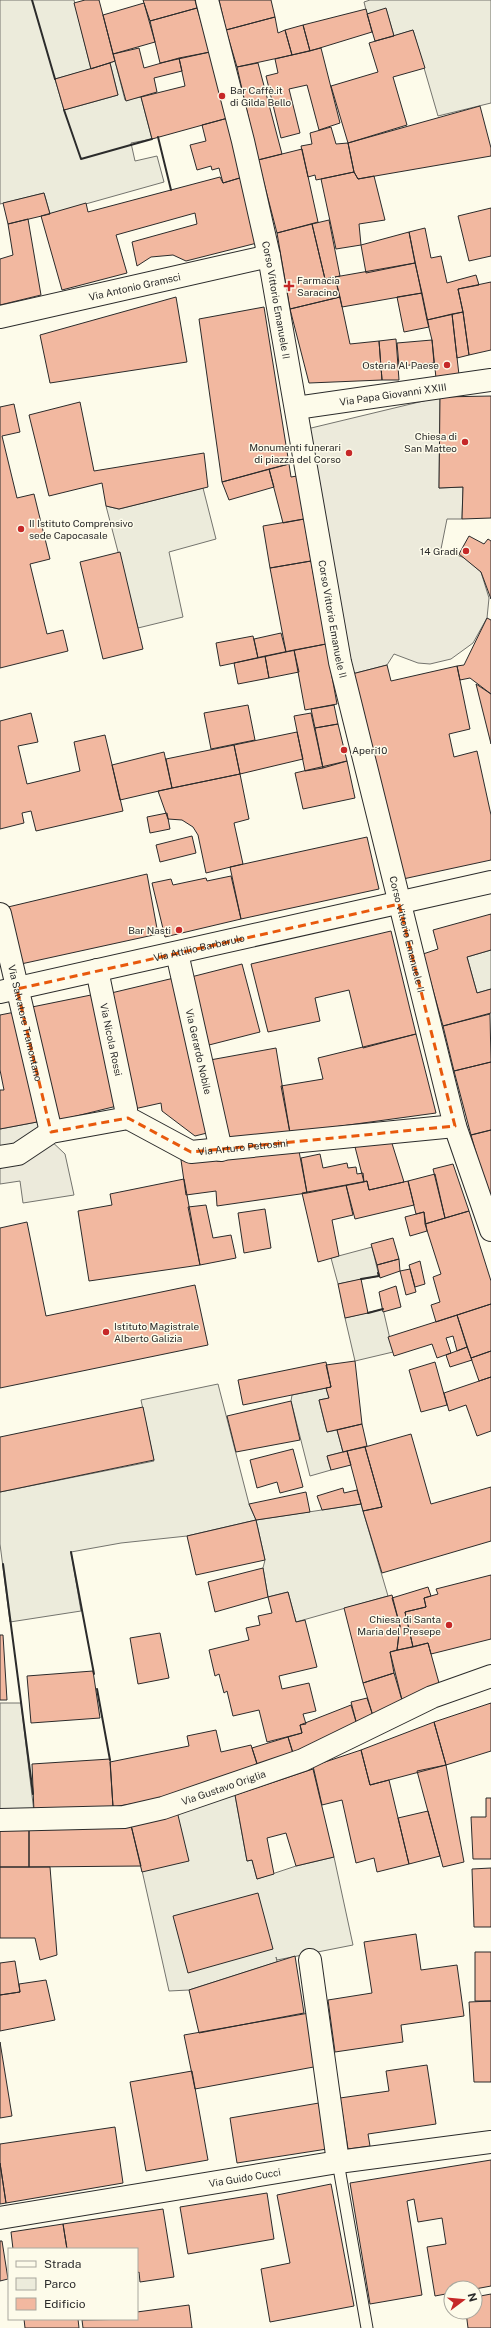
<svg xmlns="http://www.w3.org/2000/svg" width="491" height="2328" font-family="'Public Sans',sans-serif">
  <rect width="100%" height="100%" fill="#fdfbea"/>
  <!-- green -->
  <path fill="#ecebdb" stroke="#74746e" d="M0 0H74L91 69 55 79 64 110 118 95 110 63 115 61 125 100 141 97 152 139 131 143 135 161 157 156 164 182 50 214 44 193 0 204Z
    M370 0H491V103L438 116 413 30 394 36 386 9 367 14 364 2Z
    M203 488 216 539 169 552 183 617 138 628 106 506 119 509Z
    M491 950V989L477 993 467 957Z
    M372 1247 379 1276 338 1284 331 1258Z
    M383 1309 393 1352 355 1361 345 1318Z
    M218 1384 249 1504 256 1520 361 1504 388 1596 296 1622 288 1592 268 1597 263 1568 265 1560 256 1520 187 1536 121 1543 71 1552 81 1611 10 1622 0 1544V1492L154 1461 141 1400Z
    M326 1388 329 1398 319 1400 327 1432 337 1430 343 1452 327 1456 331 1470 310 1476 291 1401 292 1395Z
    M0 1703H21L34 1812H0Z
    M235 1795 247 1861 252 1860 257 1879 296 1866 334 1857 353 1945 277 1960 276 1957 277 1962 189 1990 169 1991 141 1866 177 1811Z"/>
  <!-- parking -->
  <path fill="#eceadb" stroke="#74746e" d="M440 397 439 488 463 487 462 519H447L441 549 465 558 481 572 489 598 487 618 473 643 451 659 430 664 418 663 394 654 387 665 352 674 307 429Z
    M37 1122 46 1136 65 1154 74 1195 23 1203 20 1181 0 1184V1129Z"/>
  <!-- building -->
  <path fill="#f2b8a0" stroke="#2b2b2b" d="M85 0H99L115 61 91 69 74 3Z
    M143 0H195L197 8 150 21Z
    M219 0H271L275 17 226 30Z
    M144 3 155 42 113 54 103 15Z
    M197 8 210 52 160 63 150 21Z
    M386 8 394 36 375 41 367 14Z
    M366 9 372 32 310 51 303 25Z
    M275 17 278 33 285 30 292 55 237 67 226 30Z
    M303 25 310 51 292 55 285 30Z
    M413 30 425 68 393 77 407 125 348 143 331 86 378 72 369 43Z
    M139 48 144 68 179 58 182 71 154 78 157 92 126 101 113 54Z
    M321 48 340 123 319 130 307 85 289 89 300 133 281 138 266 76 278 73 275 59Z
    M210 52 228 118 152 139 141 97 185 86 179 58Z
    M110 63 118 95 64 110 55 79Z
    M258 63 282 154 258 160 237 67Z
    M480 106 491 148V156L358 179 354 172 348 143Z
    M228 118 243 177 223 183 219 168 212 170 211 166 197 170 190 145 206 141 202 125Z
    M331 127 336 144 348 143 354 172 316 180 315 175 308 177 301 146 312 144 310 133Z
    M302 149 318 222 277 233 258 160Z
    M354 172 358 179 374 176 385 220 359 224 361 245 336 249 321 179Z
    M220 177 223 183 243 177 257 243 186 261 173 255 151 257 137 266 132 242 197 224 195 213 116 235 127 273 62 290 41 216 86 203 88 212Z
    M44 193 50 214 8 224 3 203Z
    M491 208V256L469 261 458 216Z
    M28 219 41 295 0 305V259L13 255 8 224Z
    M329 220 340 276 325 279 312 224Z
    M312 224 325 279 335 277 340 297 290 309 277 233Z
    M425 228 431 258 441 256 447 283 476 275 479 285 458 289 463 312 427 320 409 232Z
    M409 232 415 263 366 273 361 245Z
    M415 263 422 293 342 307 335 277Z
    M491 282V350L469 355 463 312 458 289Z
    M422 293 429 327 404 332 397 297Z
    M176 297 187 362 50 383 40 335Z
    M340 297 350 344 379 341 382 380 309 383 290 309Z
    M264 307 289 464 222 482 199 319Z
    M463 312 469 355 457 358 452 314Z
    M452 314 459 375 436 378 432 340 427 320Z
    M396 339 399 380H382L379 341Z
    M432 340 434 363 399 366 397 343Z
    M491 396V518L462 519 463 487 439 488 440 397Z
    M80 402 94 471 204 453 208 487 119 509 106 506 102 483 49 496 29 415Z
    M14 404 20 432 2 436 17 498 34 494 50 559 30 564 47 634 63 630 68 651 0 668V407Z
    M289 464 291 477 297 476 304 519 283 523 269 469Z
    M269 469 274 487 229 500 222 482Z
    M304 519 311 561 270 568 263 526Z
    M469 536 484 544 488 539 491 541V599L481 572 459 554Z
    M120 552 143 649 103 659 80 562Z
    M311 561 326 644 286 652 270 568Z
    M487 618 491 620V694L470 678 460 680 457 666 464 665Z
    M281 633 286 652 258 658 254 639Z
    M253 636 258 658 220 666 216 643Z
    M326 644 337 704 305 710 294 650Z
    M294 650 299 672 269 678 265 656Z
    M265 656 269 678 238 684 234 663Z
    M387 665 391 681 457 666 470 729 449 734 454 757 477 751 491 815V860L403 879 352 674Z
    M476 684 491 694V744Z
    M248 705 255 740 211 749 204 713Z
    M334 705 338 724 315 728 311 709Z
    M31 713 38 742 18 746 27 784 80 771 74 742 105 735 123 811 36 831 31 811 22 813 24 823 0 829V721Z
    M311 713 323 768 305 771 294 716Z
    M338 724 347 761 323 768 315 728Z
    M297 732 303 759 240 774 234 745Z
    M234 745 240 774 172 788 166 759Z
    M164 752 172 788 120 800 112 765Z
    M347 761 355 798 303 809 295 773Z
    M240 774 249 819 234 823 243 864 206 873 198 835 193 827 182 820 168 819 158 791Z
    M167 813 170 829 150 833 147 817Z
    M192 836 196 853 160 862 156 845Z
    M367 837 379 889 241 919 230 867Z
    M147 874 158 934 21 964 8 907Z
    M231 876 241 919 165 937 152 883 171 879 173 885 206 878 207 881Z
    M491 914V950L467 957 477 993 491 989V1013L443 1026 423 954 438 949 433 930Z
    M391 931 416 1034 363 1048 349 990 315 998 320 1021 268 1032 251 964Z
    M242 964 260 1032 209 1045 191 977Z
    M174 978 211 1132 195 1136 162 1111 161 1103 134 1109 107 994Z
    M91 995 117 1106 56 1121 32 1007Z
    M15 1012 37 1122 0 1129V1090H4L0 1070V1015Z
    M490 1014 491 1062 454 1071 443 1026Z
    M416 1034 436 1113 290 1133 281 1086 323 1079 318 1058Z
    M276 1048 290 1133 227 1139 210 1060Z
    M491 1062V1130L471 1135 454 1071Z
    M491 1130V1205L471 1135Z
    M390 1137 404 1182 369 1190 367 1181 364 1182 354 1143Z
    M298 1146 307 1193 217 1206 216 1191 186 1195 181 1160Z
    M320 1154 323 1168 347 1163 348 1168 356 1167 357 1174 363 1173 364 1182 307 1193 301 1158Z
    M453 1164 469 1211 445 1218 433 1169Z
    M435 1174 445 1218 425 1224 424 1212 416 1214 408 1181Z
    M184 1179 200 1265 89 1281 78 1211 112 1205 110 1194Z
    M367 1181 369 1190 408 1181 414 1205 355 1219 346 1185Z
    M346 1185 353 1215 332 1220 339 1256 318 1262 302 1193Z
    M206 1205 213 1238 231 1235 236 1258 200 1265 188 1207Z
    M265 1209 271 1248 244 1253 238 1213Z
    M469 1211 491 1281V1304L436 1322 431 1305 440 1302 433 1277 441 1274 425 1224Z
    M424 1212 427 1231 410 1236 405 1217Z
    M27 1222 46 1316 195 1285 208 1345 0 1388V1228Z
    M393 1238 399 1259 377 1265 371 1244Z
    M399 1259 400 1271 380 1278 377 1265Z
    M420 1261 425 1284 415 1287 409 1265Z
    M410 1269 416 1292 406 1295 400 1271Z
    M361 1279 368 1313 345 1318 338 1284Z
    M396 1286 401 1307 383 1312 379 1292Z
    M491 1304V1351L471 1358 457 1315Z
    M457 1315 467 1347 457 1351 453 1336 446 1338 451 1353 437 1358 432 1344 394 1356 388 1337Z
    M467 1347 472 1360 450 1367 446 1355Z
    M491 1351V1377L479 1381 471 1358Z
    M355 1361 362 1424 327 1432 319 1400 329 1398 326 1388 331 1387 326 1365Z
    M326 1362 331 1387 243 1405 238 1380Z
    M435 1362 447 1405 421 1412 409 1370Z
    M491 1377V1431L477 1436 466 1405 449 1411 444 1393Z
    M291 1401 300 1440 236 1452 227 1416Z
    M143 1407 154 1460 0 1492V1437Z
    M362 1424 367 1446 343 1452 337 1430Z
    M411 1434 431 1504 491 1487V1541L382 1573 363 1511 382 1507 365 1447Z
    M365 1447 382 1507 363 1511 347 1451Z
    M293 1449 303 1487 280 1493 277 1482 257 1488 250 1460Z
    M347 1451 351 1465 331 1470 327 1456Z
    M343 1488 344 1493 357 1490 361 1504 322 1510 317 1496Z
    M306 1492 310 1512 256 1520 249 1504Z
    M256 1520 265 1560 196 1575 187 1536Z
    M263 1568 268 1597 215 1612 208 1582Z
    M491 1575V1639L431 1654 428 1643 413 1647 405 1612 426 1607 424 1598 438 1594 436 1589Z
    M428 1587 431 1596 424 1598 426 1607 405 1612 413 1647 397 1650 400 1626 392 1598Z
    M288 1592 296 1622 305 1620 317 1667 279 1676 282 1689 309 1683 316 1711 303 1714 306 1724 300 1725 302 1733 267 1742 259 1710 233 1716 227 1691 224 1693 219 1674 215 1676 209 1650 249 1640 246 1628 260 1625 258 1616 272 1613 268 1597Z
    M392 1595 400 1626 397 1650 390 1652 394 1673 363 1683 344 1608Z
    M160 1633 169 1678 138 1684 130 1638Z
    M0 1635H3L7 1700H0Z
    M428 1643 439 1683 402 1700 390 1652Z
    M93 1671 100 1718 31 1723 27 1676Z
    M394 1673 402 1700 373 1716 363 1683Z
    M367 1698 373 1716 357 1725 351 1702Z
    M491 1703V1751L446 1765 434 1722Z
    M351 1705 357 1725 294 1757 288 1737 302 1733 300 1725Z
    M434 1722 446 1765 370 1785 361 1750Z
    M216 1730 221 1752 251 1745 259 1770 184 1795 113 1807 110 1762 189 1746 187 1736Z
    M288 1737 295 1759 259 1770 252 1748Z
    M361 1750 370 1785 389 1780 409 1864 377 1872 374 1858 356 1863 342 1800 322 1805 313 1766Z
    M110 1759 113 1807 34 1812 32 1764Z
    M446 1765 464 1862 443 1867 417 1771Z
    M313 1769 334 1857 296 1866 286 1833 267 1838 274 1874 257 1879 252 1860 247 1861 235 1795Z
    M486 1798H491V1859H473L471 1817H486Z
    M177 1811 189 1861 142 1872 130 1821Z
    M428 1811 440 1856 409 1864 398 1818Z
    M130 1821 141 1866 29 1867V1827Z
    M0 1827H29V1867H0Z
    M0 1867H50L57 1955 40 1960 35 1938H0Z
    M491 1868V1927H474L472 1869Z
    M258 1893 273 1949 188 1973 173 1916Z
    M416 1934 421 1970 457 1965 464 2016 401 2025 403 2042 335 2052 328 2000 372 1993 364 1942Z
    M475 1952H491V2001H475Z
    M295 1956 304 2013 199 2033 189 1990Z
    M15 1961 20 1992 0 1995V1963Z
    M46 1980 55 2020 0 2031V1995L20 1992 19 1984Z
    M491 2001V2082H474L469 2002Z
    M309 2013 319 2066 195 2089 184 2035Z
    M0 2042 12 2116 0 2118Z
    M427 2065 436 2124 368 2134 370 2146 348 2149 340 2098 389 2091 386 2071Z
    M192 2071 208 2160 146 2171 130 2082Z
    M319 2103 327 2149 237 2163 230 2118Z
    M115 2127 123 2183 6 2203 0 2163V2144Z
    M491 2160V2286L475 2289 451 2288V2293L435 2296 427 2247 446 2244 442 2218 418 2222 414 2199 407 2201 422 2295 370 2304 350 2183Z
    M0 2163 6 2203 0 2204Z
    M331 2184 354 2306 270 2322 261 2269 290 2263 277 2195Z
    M267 2193 274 2239 188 2254 180 2207Z
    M163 2209 174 2277 140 2282 139 2272 137 2273V2249H67L63 2224Z
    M63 2224 67 2249H13L11 2232Z
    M0 2241H2L8 2279 0 2281Z
    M491 2294V2328H468L466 2312H475V2297Z
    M189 2305 192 2328H83L82 2320 137 2319V2312Z
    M24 2319H78L79 2328H25Z"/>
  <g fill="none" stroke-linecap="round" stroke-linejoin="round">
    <!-- service casing -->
    <g stroke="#2b2b2b" stroke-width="13">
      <path id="service" d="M338 2162 367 2328"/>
    </g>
    <!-- minor casing -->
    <g stroke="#2b2b2b" stroke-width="24">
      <g id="minor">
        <path id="s1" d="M207 0 243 141 269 256 340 662 455 1126 491 1230"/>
        <path id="s2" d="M0 317 269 256"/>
        <path id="s3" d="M296 408 491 380"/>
        <path id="s4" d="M0 914 51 1132"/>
        <path id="s5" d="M177 953 221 1150"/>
        <path id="s6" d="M97 970 126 1109"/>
        <path id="s7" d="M0 1157 18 1154 51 1132 128 1118 191 1152 455 1126"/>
        <path id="s8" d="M0 1820 124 1817 163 1808 303 1760 432 1697 491 1676"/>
        <path d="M310 1960 338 2162"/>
        <path id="s9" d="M0 2218 338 2162 491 2142"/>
      </g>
    </g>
    <!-- tertiary casing -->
    <g stroke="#2b2b2b" stroke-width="24">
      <g id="tertiary">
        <path id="s10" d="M0 992 491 882"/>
      </g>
    </g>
    <!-- service -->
    <use href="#service" stroke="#fdfbea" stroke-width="11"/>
    <!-- minor -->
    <use href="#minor" stroke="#fdfbea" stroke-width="22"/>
    <!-- tertiary -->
    <use href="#tertiary" stroke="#fdfbea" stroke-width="22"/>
    <!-- wall -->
    <path stroke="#2b2b2b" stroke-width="2" d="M32 0 55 79
      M64 110 81 159 152 139
      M158 137 171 190
      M361 1279 379 1276 378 1273
      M368 1313 383 1309
      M71 1552 94 1674
      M3 1564 33 1794
      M97 1689 110 1760"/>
  </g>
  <!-- marked area -->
  <path fill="none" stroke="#e8590c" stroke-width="3" stroke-dasharray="8 5" stroke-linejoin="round" d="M399 904 455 1126 191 1152 128 1118 51 1132 17 989Z"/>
  <!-- markers -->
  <g fill="#c62828" stroke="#fdfbea" stroke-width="1.5">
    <circle cx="222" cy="96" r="4"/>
    <path d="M287 280h4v4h4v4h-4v4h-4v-4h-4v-4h4z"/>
    <circle cx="447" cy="365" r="4"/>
    <circle cx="465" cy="442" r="4"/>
    <circle cx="349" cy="453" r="4"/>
    <circle cx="21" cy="529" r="4"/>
    <circle cx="466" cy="551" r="4"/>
    <circle cx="344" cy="750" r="4"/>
    <circle cx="179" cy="930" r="4"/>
    <circle cx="106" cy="1332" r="4"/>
    <circle cx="449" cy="1625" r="4"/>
  </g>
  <g text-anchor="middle" stroke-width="3" stroke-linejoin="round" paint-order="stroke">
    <!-- poi labels -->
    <g font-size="10" fill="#2b2b2b" stroke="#fdfbea" text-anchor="end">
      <text x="230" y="94" text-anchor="start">Bar Caffè.it<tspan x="230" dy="12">di Gilda Bello</tspan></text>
      <text x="297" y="284" text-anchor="start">Farmacia<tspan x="297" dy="12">Saracino</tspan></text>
      <text x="439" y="369">Osteria Al Paese</text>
      <text x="457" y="440">Chiesa di<tspan x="457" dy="12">San Matteo</tspan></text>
      <text x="341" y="451">Monumenti funerari<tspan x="341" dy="12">di piazza del Corso</tspan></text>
      <text x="29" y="527" text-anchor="start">II Istituto Comprensivo<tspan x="29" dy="12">sede Capocasale</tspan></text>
      <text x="458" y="555">14 Gradi</text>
      <text x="352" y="754" text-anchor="start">Aperi10</text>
      <text x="171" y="934">Bar Nasti</text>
      <text x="114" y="1330" text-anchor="start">Istituto Magistrale<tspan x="114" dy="12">Alberto Galizia</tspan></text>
      <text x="441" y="1623">Chiesa di Santa<tspan x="441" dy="12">Maria del Presepe</tspan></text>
    </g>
    <!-- street labels -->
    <g font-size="10" fill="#2b2b2b" stroke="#fdfbea">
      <text dy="4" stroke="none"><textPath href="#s2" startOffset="138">Via Antonio Gramsci</textPath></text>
      <text dy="4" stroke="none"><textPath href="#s1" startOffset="308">Corso Vittorio Emanuele II</textPath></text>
      <text dy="4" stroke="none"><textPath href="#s3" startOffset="98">Via Papa Giovanni XXIII</textPath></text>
      <text dy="4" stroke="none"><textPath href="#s1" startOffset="632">Corso Vittorio Emanuele II</textPath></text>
      <text dy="4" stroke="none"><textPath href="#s1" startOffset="956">Corso Vittorio Emanuele II</textPath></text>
      <text dy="4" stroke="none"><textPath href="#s10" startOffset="204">Via Attilio Barbarulo</textPath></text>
      <text dy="4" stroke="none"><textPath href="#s4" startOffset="112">Via Salvatore Tramontano</textPath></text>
      <text dy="4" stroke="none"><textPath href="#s6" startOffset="71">Via Nicola Rossi</textPath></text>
      <text dy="4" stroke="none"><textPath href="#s5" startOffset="101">Via Gerardo Nobile</textPath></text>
      <text dy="4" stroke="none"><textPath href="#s7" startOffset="260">Via Arturo Petrosini</textPath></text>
      <text dy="4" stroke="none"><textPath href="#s8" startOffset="228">Via Gustavo Origlia</textPath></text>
      <text dy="4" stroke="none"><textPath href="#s9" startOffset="248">Via Guido Cucci</textPath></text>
    </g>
  </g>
  <!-- legend -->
  <rect x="8" y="2248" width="130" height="72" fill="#fdfbea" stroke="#a9a89e"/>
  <rect x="16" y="2261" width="20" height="6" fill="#fdfbea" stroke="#a9a89e"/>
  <text x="44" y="2268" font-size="12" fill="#2b2b2b">Strada</text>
  <rect x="16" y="2278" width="20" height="12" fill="#ecebdb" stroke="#a9a89e"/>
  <text x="44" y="2288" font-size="12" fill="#2b2b2b">Parco</text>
  <rect x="16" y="2298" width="20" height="12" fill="#f2b8a0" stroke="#a9a89e"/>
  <text x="44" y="2308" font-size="12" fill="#2b2b2b">Edificio</text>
  <!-- north arrow -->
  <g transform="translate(463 2300) rotate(74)"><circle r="19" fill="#fdfbea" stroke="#a9a89e"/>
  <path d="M0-3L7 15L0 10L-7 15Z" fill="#c62828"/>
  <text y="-6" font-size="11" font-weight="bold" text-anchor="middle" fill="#2b2b2b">N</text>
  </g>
</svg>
